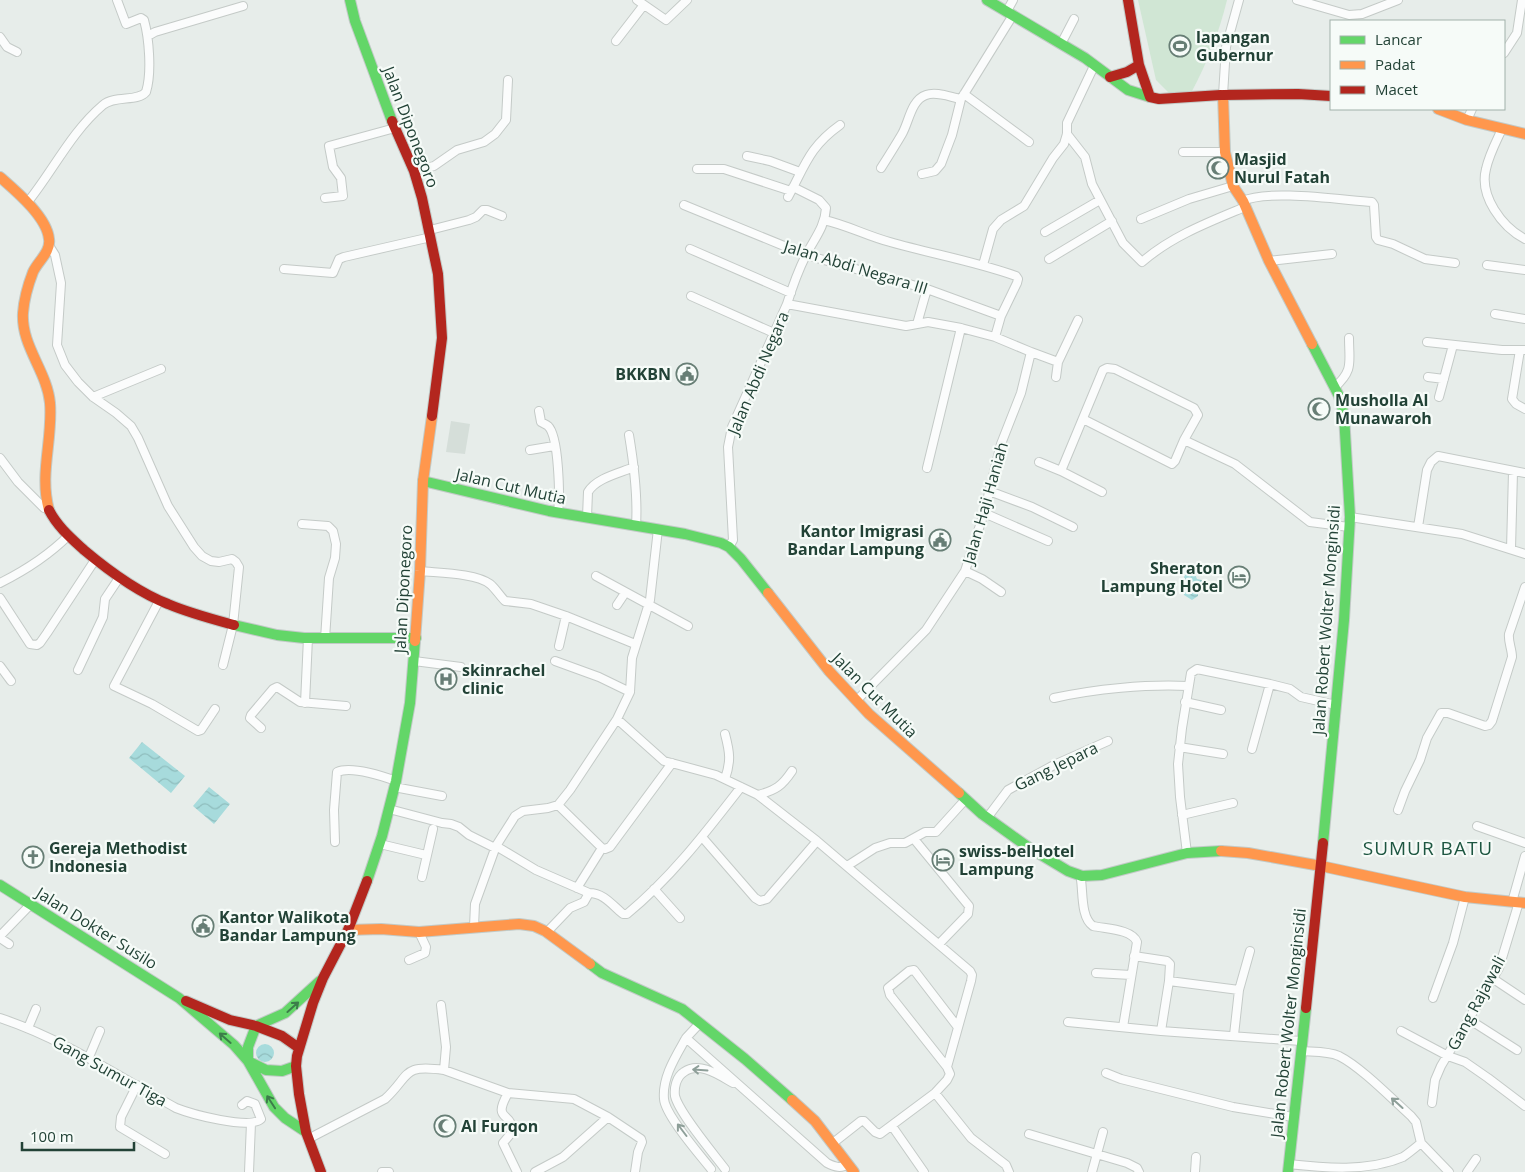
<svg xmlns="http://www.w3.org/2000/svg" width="1525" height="1172" font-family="'Open Sans',sans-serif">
  <defs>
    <pattern id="water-waves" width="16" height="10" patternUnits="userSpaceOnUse" patternTransform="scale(1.25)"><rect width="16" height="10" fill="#a7dbdc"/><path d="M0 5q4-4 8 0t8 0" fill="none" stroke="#8fbdbd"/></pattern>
  </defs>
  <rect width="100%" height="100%" fill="#e7edea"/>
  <!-- built -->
  <path fill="#d5ded9" d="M451 421 470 424 465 454 446 452Z"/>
  <!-- pitch -->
  <path fill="#d0e6d4" d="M1138 0H1227C1219 33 1207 63 1191 93H1169L1156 80Z"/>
  <!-- water -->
  <path fill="url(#water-waves)" d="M1188 571 1194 572 1197 579 1206 581 1208 583 1207 590H1198V596L1192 600 1184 595 1183 592 1187 586 1184 577Z
    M142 742 185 776 171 793 129 758Z
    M209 787 230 804 214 824 193 806Z
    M256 1053a9 9 0 1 1 18 0a9 9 0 1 1-18 0Z"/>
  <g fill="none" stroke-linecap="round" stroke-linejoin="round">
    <!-- street casing -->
    <g stroke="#c4cac7" stroke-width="10">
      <path id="street" d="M637 0 666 20 687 0
        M1297 0 1349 15 1362 14 1398 0
        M1007 11 1013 0
        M148 36 155 32 243 6
        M0 37 7 47 17 52
        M616 41 643 6
        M1061 44 1074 19
        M1504 53 1517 33 1522 0
        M964 94 1029 142
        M1223 95 1226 47 1239 0
        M1467 120 1472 109
        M1502 129C1496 142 1489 155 1486 169 1479 196 1502 227 1525 239
        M1067 134 1085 157 1092 184 1123 243 1142 262C1172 236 1209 222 1245 207
        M1183 152H1225
        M747 156 770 161 800 172
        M881 168C888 157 895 146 902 134 909 122 911 100 926 95 936 91 950 97 961 99
        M697 169H724L791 191
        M414 171 434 166 457 150 484 142 495 134 506 120 508 80
        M922 174 935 171 941 164 952 135 961 99 1013 15
        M788 197C805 166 809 147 840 125
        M325 198 343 196 341 178 333 167 329 146 395 128
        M1243 201C1267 189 1342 200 1372 202L1374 205 1376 237 1378 240 1393 244 1425 259 1455 263
        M27 203C53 171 71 132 103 105 115 95 138 102 146 92 152 73 149 38 144 20L141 18 126 24 117 0
        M684 205 806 255 927 289 1001 316
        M1141 219 1189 199 1233 186
        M824 220C847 225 867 236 890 242 932 254 974 261 1016 276L1018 279 1017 283 1001 316 995 337
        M430 230 469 220 476 217 483 210H487L502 216
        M1045 232 1100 200
        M50 247 55 255 61 283 57 345 65 365 78 382 93 397 116 413 131 426 138 438 168 506 194 547 202 556 211 561 219 562 232 559 236 562 239 567 233 625 223 665
        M690 249 791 293
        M1049 259 1112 221
        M1269 261 1332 254
        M983 265 993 229 1001 220 1024 206 1053 158 1064 144 1067 134V123L1094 66
        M1487 265 1525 270
        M284 269 333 273 339 259 344 257 431 237
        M691 296 774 333
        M787 304C792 288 798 271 806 255 814 239 825 227 826 208L819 200 793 187
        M1495 314 1525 319
        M917 324 927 289
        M1427 342 1502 350H1525
        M1520 350 1512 399 1516 404 1525 409
        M1031 352 1058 362
        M1056 377 1058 362 1078 320
        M1428 377 1444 379
        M1334 388C1354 370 1349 363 1349 338
        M93 397 161 369
        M1439 397 1453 345
        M539 411 541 422C544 424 546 424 548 426 559 436 560 497 558 512
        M629 435C634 465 638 495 636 526
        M1184 440 1235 464 1310 522 1349 527
        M530 450 554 446
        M0 458 18 482 44 508 48 509
        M1039 462 1061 471 1102 492
        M927 468 961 328
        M1061 471 1103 370 1107 368 1115 369 1194 408 1198 415 1184 440 1175 461 1172 464 1083 419
        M989 491 1032 507 1073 527
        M984 513 1048 541
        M587 517 588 492C596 478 620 473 634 467
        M1350 517 1462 534 1525 554
        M302 524 328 526 333 531 336 544 335 558 329 578 325 639
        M1418 527 1427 470 1431 462 1438 456 1525 473
        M729 547 733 540 728 447 732 427 787 304 906 326 928 322 961 328 995 337 1031 352 1021 393 1001 444 984 513 965 571 926 630 856 701
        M1511 549 1513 472
        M420 571C438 573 476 573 490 584 495 588 500 596 505 601L531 604 566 616 635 644
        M965 571 982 579 1001 592
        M596 576 688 626
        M0 583C26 570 48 556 69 535
        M0 598 30 644 37 645 40 643 47 633 95 560
        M159 601 114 686 152 704 198 731 201 730 215 709
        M617 605 625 593
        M559 646 566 616
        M414 661 461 667
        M555 661 599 677 630 692
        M0 666 11 681
        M78 670 103 617 105 599 119 578
        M1054 698C1095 689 1146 684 1188 686
        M1185 702 1221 710
        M305 703 308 638
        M617 719 664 761 716 775 758 795 817 841 970 971 972 975 971 981 947 1067 950 1074 947 1080 935 1093 880 1134 875 1132 864 1121H861L833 1143
        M261 728 250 718 251 715 273 689 277 687 300 702 346 706
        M725 734C730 753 731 761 725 779
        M1179 747 1223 754
        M1252 749 1270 684
        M394 787 442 796
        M758 795C776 790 782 786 792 771
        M558 805 602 848 605 849 610 847 672 763
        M389 809 442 823 451 824 459 827 469 835 495 848
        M1398 810 1405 791 1420 760 1427 738 1441 713H1448L1485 726 1489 725 1492 721 1512 657C1512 649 1508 642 1509 634L1525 587
        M1182 815 1233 803
        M987 818 1008 790 1054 765 1108 741
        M1477 826 1525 843
        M702 837 755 898 760 901 767 899 817 841
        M914 839 969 906 968 914 939 944
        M335 842 334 810 337 772C351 766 382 776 396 781
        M380 844 426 855
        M496 846 536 870 589 893 584 902 570 908 547 932
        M1187 853 1180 797 1178 764 1182 728 1191 673 1197 669 1270 684 1290 689 1301 697 1336 705
        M847 866 875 848 890 843H905L925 832H936L965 800
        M1082 876 1081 880C1083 893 1081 918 1093 926 1106 929 1132 929 1137 942L1123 1027
        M422 877 433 829
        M577 888 602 848
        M654 889 680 918
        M589 893C604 893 612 905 623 914H627C671 878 706 832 741 787
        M1512 902 1525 856
        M474 927 475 904 496 846 515 816 523 811 548 808 558 805 570 790 617 719 630 692 632 658 650 600 658 529
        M0 936 31 904
        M0 938 9 944
        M1134 956 1167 961 1170 964 1169 981
        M409 960 425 953 426 947 419 932
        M1096 973 1131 975
        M1492 978 1525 1000
        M1433 998 1453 943 1465 897
        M441 1005 446 1047 444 1070
        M0 1018C63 1039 118 1076 176 1108 191 1114 250 1130 261 1119L255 1104 247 1101 242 1105
        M1470 1020 1517 1050
        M1068 1022 1161 1031 1301 1041
        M28 1028 36 1009
        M1161 1031 1169 981 1239 990
        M1401 1031 1448 1056 1465 1062 1488 1078 1525 1106
        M1234 1035 1239 990 1250 951
        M686 1038 700 1023
        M1301 1051C1312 1052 1328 1051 1339 1056 1361 1067 1392 1099 1411 1116L1416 1122 1421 1143 1449 1172
        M89 1057 100 1031
        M947 1067 890 995 888 988 909 971 914 970 957 1026
        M1106 1073 1121 1079 1233 1107 1293 1117
        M137 1085 121 1117 120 1127 165 1154
        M508 1093C492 1122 511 1110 513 1131L503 1143 517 1172
        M935 1093 971 1138 1006 1165 1009 1172
        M1432 1103 1435 1080 1441 1066 1499 968 1519 902
        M892 1126 924 1172
        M1029 1134 1127 1163 1137 1168 1139 1172
        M308 1139 385 1099C411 1075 401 1064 444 1070L508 1093 574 1099 608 1117 641 1139 642 1142 638 1152 635 1172
        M1288 1164C1325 1168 1368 1172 1403 1157 1409 1153 1415 1148 1421 1143
        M711 1169C700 1155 665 1115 664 1099 662 1077 676 1056 686 1038L827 1163C835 1167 841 1169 848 1164
        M725 1169C713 1153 679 1113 675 1096 674 1088 676 1077 684 1072 699 1061 719 1075 733 1083
        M249 1172 251 1123
        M382 1172H389
        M535 1172 563 1157 608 1117
        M1092 1172 1103 1132
        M1195 1172 1196 1157
        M1467 1172 1476 1159"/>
    </g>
    <!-- fast casing -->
    <g stroke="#c2cac7" stroke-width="12">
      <path id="fast" d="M350 0 355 21 392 121
        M987 0 1085 58 1128 90 1150 97
        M1312 344 1339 396 1344 415 1350 517 1344 620 1323 843
        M423 481 549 511 685 534 721 543 729 547 741 559 768 593
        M234 625 277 635 304 638H416
        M959 793 982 814 1028 847 1068 871 1082 876 1102 875 1187 853 1221 851
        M367 881 382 836 396 781 410 703 415 641
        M0 885 179 998 234 1045 248 1061 266 1070 282 1071 296 1066
        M590 964 602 973 682 1009 745 1059 792 1100
        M306 1132 285 1118 274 1107 248 1061V1047L256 1026 285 1013 320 981
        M1288 1172 1306 1008"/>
    </g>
    <!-- slow casing -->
    <g stroke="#c2cac7" stroke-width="12">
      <path id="slow" d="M1221 95H1223L1225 152 1233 186 1243 201 1269 261 1312 344
        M1438 109 1467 120 1525 134
        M0 177C16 191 47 217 49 239 51 252 38 261 33 272 28 285 24 299 23 313 21 346 47 371 50 403 53 439 39 474 49 510
        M768 593 829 671 869 714 959 793
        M415 641 420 571 423 481 432 416
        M1221 851 1248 853 1321 866 1465 897 1525 903
        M348 930 381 929 419 932 519 924 534 926 545 931 590 964
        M792 1100 815 1121 854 1172"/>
    </g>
    <!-- jam casing -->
    <g stroke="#c2cac7" stroke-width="12">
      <path id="jam" d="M1128 0 1139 65 1150 97 1159 99 1221 95
        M1110 77 1127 72 1139 65
        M1223 95 1298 94 1331 96
        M392 121 414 171 422 198 438 274 442 338 432 416
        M49 510C57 526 71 538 84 550 109 571 137 592 168 604 189 613 212 619 234 625
        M186 1001 230 1020 256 1026 282 1036 299 1048
        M1306 1008 1323 843
        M321 1172 306 1132 299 1094 296 1066 297 1056 313 1003 323 978 348 930 367 881"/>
    </g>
    <!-- street -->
    <use href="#street" stroke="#fbfcfc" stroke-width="8"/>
    <!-- fast -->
    <use href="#fast" stroke="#63d668" stroke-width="10"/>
    <!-- slow -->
    <use href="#slow" stroke="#ff974d" stroke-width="10"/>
    <!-- jam -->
    <use href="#jam" stroke="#b3261e" stroke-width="10"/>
  </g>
  <!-- one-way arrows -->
  <defs><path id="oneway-shaft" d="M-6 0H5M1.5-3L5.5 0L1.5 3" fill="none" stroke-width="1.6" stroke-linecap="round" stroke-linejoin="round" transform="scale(1.25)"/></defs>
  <g stroke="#3c7d4a">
    <use href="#oneway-shaft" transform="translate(293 1007) rotate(-42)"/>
    <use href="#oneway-shaft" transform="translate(225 1038) rotate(-139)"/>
    <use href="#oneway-shaft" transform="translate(271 1102) rotate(-123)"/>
  </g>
  <g stroke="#8e9f99">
    <use href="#oneway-shaft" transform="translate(700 1070) rotate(-176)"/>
    <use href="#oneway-shaft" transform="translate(1397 1103) rotate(-138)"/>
    <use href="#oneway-shaft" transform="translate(682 1130) rotate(-127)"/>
  </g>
  <!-- icons -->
  <defs>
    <g id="stadium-ring" transform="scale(1.125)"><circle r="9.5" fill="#f6fbf8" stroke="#677e75" stroke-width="1.5"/><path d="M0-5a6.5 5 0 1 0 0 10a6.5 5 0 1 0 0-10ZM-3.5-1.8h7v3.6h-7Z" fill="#677e75"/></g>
    <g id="mosque-ring" transform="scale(1.125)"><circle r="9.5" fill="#f6fbf8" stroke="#677e75" stroke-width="1.5"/><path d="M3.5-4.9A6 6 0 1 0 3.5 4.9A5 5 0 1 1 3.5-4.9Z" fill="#677e75"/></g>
    <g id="civic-ring" transform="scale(1.125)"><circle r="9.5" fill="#f6fbf8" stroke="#677e75" stroke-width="1.5"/><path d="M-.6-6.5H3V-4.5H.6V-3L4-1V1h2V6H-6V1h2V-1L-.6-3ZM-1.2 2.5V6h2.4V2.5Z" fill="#677e75"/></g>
    <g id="hotel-ring" transform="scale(1.125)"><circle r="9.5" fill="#f6fbf8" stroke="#677e75" stroke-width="1.5"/><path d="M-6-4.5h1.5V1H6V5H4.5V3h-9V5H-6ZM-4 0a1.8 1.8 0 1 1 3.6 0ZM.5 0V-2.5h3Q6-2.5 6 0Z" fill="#677e75"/></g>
    <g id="hospital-ring" transform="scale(1.125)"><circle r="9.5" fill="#f6fbf8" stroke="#677e75" stroke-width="1.5"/><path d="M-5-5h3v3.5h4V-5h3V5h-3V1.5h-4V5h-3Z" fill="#677e75"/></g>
    <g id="church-ring" transform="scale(1.125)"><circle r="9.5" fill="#f6fbf8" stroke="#677e75" stroke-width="1.5"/><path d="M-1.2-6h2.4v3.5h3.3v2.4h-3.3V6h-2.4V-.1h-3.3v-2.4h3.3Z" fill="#677e75"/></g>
  </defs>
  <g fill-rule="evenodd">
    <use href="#stadium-ring" x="1180" y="46"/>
    <use href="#mosque-ring" x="1218" y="168"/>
    <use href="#civic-ring" x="687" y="374"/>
    <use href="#mosque-ring" x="1319" y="409"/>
    <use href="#civic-ring" x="940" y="540"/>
    <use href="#hotel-ring" x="1239" y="577"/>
    <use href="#hospital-ring" x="446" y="679"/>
    <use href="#church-ring" x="33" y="857"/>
    <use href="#hotel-ring" x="943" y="860"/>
    <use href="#civic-ring" x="203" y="926"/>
    <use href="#mosque-ring" x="445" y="1126"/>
  </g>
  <g text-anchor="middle" stroke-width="4.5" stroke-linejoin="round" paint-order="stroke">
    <!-- poi labels -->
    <g font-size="16" font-weight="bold" fill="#224236" stroke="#f6fbf8" text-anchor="start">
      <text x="1196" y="43">lapangan<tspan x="1196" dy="18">Gubernur</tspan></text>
      <text x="1234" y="165">Masjid<tspan x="1234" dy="18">Nurul Fatah</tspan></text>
      <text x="671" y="380" text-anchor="end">BKKBN</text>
      <text x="1335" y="406">Musholla Al<tspan x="1335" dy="18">Munawaroh</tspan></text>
      <text x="924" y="537" text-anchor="end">Kantor Imigrasi<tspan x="924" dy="18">Bandar Lampung</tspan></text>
      <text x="1223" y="574" text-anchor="end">Sheraton<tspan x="1223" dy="18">Lampung Hotel</tspan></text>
      <text x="462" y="676">skinrachel<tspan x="462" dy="18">clinic</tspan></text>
      <text x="49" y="854">Gereja Methodist<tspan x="49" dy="18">Indonesia</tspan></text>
      <text x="959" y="857">swiss-belHotel<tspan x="959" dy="18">Lampung</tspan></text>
      <text x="219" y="923">Kantor Walikota<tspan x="219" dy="18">Bandar Lampung</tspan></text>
      <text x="461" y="1132">Al Furqon</text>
    </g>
    <!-- street labels -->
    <g font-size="16" fill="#224236" stroke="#f6fbf8">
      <text transform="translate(411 127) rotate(69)" y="6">Jalan Diponegoro</text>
      <text transform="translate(856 267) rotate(17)" y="6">Jalan Abdi Negara III</text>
      <text transform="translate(758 373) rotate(-67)" y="6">Jalan Abdi Negara</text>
      <text transform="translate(511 486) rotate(13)" y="6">Jalan Cut Mutia</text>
      <text transform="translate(985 503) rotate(-74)" y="6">Jalan Haji Haniah</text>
      <text transform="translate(403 589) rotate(-87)" y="6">Jalan Diponegoro</text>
      <text transform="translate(1326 620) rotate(-86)" y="6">Jalan Robert Wolter Monginsidi</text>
      <text transform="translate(875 695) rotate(45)" y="6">Jalan Cut Mutia</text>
      <text transform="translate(1056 766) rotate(-26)" y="6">Gang Jepara</text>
      <text transform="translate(97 928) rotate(32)" y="6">Jalan Dokter Susilo</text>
      <text transform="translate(1476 1003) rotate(-62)" y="6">Gang Rajawali</text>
      <text transform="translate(1288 1023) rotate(-84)" y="6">Jalan Robert Wolter Monginsidi</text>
      <text transform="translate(110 1071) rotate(29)" y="6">Gang Sumur Tiga</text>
    </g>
    <!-- quarter labels -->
    <g font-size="19" letter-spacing="1" fill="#1d5641" stroke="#f6fbf8">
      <text x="1428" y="855">SUMUR BATU</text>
    </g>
  </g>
  <!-- legend -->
  <rect x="1330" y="20" width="175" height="90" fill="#f6fbf8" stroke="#a1b1aa"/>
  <rect x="1340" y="36" width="25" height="8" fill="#63d668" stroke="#a1b1aa"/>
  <text x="1375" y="45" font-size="15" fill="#224236">Lancar</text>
  <rect x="1340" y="61" width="25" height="8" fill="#ff974d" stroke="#a1b1aa"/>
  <text x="1375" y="70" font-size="15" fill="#224236">Padat</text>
  <rect x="1340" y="86" width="25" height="8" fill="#b3261e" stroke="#a1b1aa"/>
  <text x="1375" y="95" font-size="15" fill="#224236">Macet</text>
  <!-- scale -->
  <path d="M22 1142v8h112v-8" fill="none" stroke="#224236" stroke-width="2.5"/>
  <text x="30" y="1142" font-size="15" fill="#224236" stroke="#f6fbf8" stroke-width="4" paint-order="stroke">100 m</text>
</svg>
